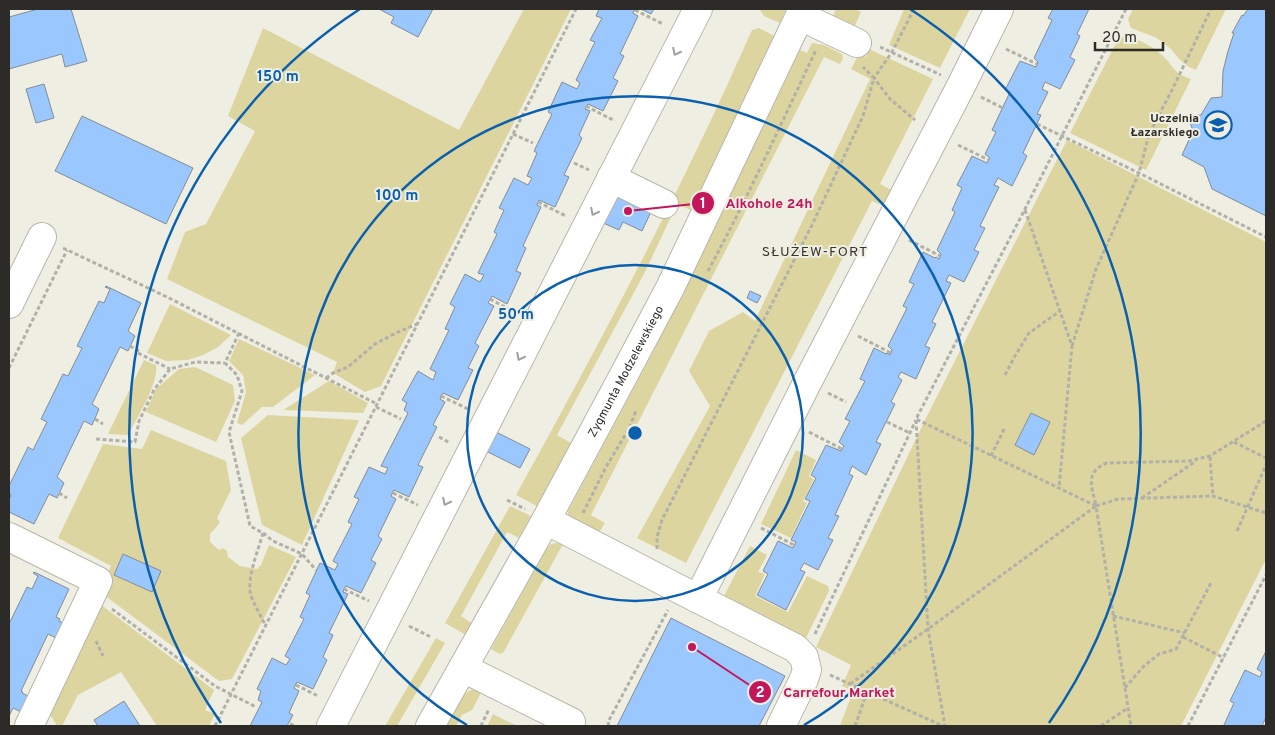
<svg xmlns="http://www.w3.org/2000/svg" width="1275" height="735" font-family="Overpass,sans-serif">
  <rect width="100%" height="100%" fill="#efeee3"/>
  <!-- green -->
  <path fill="#ddd59f" d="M524 9H571L381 386 365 392 333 373 337 362 167 279 185 232 206 224 255 131 228 116 263 28 459 130Z
    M761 9H786L780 23 764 16 760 10Z
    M836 9H854L861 12 854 28 833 16Z
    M904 9H970L940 68 889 45Z
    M1133 9H1226L1196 70 1189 67 1179 59 1171 49 1157 38 1131 28 1128 19Z
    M759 28 774 36 691 210 677 204 645 272 557 435 571 443 537 506 516 495C600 343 682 189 752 30Z
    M1125 36C1140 39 1156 48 1167 60 1169 62 1171 66 1174 69 1178 74 1185 77 1191 79L1146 170 1070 133 1118 39Z
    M812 43 824 45 842 54 843 58 840 64 824 57 591 515 605 523 600 531 596 533 568 516V511L652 354 717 222 800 50 807 53Z
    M869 49 933 79 880 184 895 192 888 208 872 201 686 563 637 538 710 406 689 371 709 331 743 312 755 321 870 79 851 69 859 54 866 57Z
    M1067 140 1266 242V559L1181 726H840L853 691 842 686 851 665 816 647 926 418Z
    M170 304 231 335 218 347 203 355 188 360 166 361 147 353Z
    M239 339 315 375 273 407H262L242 425 237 423 246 392 243 375 229 361Z
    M144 360 156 365C159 383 137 418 128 435L108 434Z
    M195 367 233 385 235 401 216 442 146 412 156 389 179 369Z
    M329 381 368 403 363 413 283 410Z
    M268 415 359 420 302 545 262 525 241 438Z
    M151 430 226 461 231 490 217 518 220 522C218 526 213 530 210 534V542L219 550 223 548 227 551 228 557 240 566 257 569 261 565 269 545 296 557 232 679 219 681 100 592 111 566 58 538 103 444 142 449Z
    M796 450 816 460 809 476 814 479 803 501 807 503 791 538 761 524Z
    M510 506 531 516 519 538 507 532 461 616 473 624 466 635 445 623Z
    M557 543 563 544 503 653 500 654 491 649 547 548 551 544Z
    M750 546 767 555 758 572 765 574 755 596 788 612 807 576 828 586 829 591 806 638 804 640 725 602V594Z
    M100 604 214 690 205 710 215 714 209 726H157L121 672 78 695 62 726H57L46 708Z
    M436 638 445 643 397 726H385Z
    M477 688 482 691 472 710 462 715 456 726H445C453 712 460 691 477 688Z
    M493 714 517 726H487Z"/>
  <!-- building -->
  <path fill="#99c7fe" stroke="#858c94" d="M38 9H71L87 61 65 67 62 54 9 69V17Z
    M379 9H433L418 37 391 23 394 17Z
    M599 9H635L633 13 638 16 620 54 624 56 613 78 618 81 603 111 588 104 585 109 590 111 579 135 582 138 564 175 569 177 555 207 539 200 537 205 541 207 523 246 526 248 516 271 521 273 507 304 492 296 488 303 494 306 475 343 479 346 468 368 473 370 458 400 443 393 441 396 440 399 445 402 433 425 437 427 418 465 423 467 409 497 394 490 391 496 396 499 378 536 382 539 371 560 376 563 361 593 346 586 344 589 343 592 348 594 329 633 333 635 323 657 327 660 313 689 297 682 294 688 299 691 289 713 293 715 287 726H250L262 702 258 700 261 691 257 689 272 658 286 665 290 659 285 656 304 619 300 617 310 595 306 593 320 563 335 570 338 564 333 561 352 524 348 522 359 499 354 497 369 467 385 474 388 468 381 466 408 413 404 410 407 403 402 400 418 371 433 380 436 372 430 369 449 330 445 329 455 307 450 304 465 274 480 282 484 275 478 273 497 234 494 232 504 210 499 208 514 178 528 185 532 178 527 176 537 153 534 151 552 114 548 112 562 82 577 89 580 83 576 80 595 42 590 40 602 18 596 16Z
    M641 9H654L651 14Z
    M1053 9H1089L1077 34 1080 36 1070 57 1075 60 1060 89 1045 82 1042 89 1048 92 1037 114 1041 115 1023 153 1027 156 1012 186 998 178 994 185 999 187 980 226 985 228 974 250 979 252 964 282 949 275 946 281 951 283 932 322 936 324 925 346 930 348 916 379 901 372 898 377 902 380 891 402 895 404 876 442 881 444 866 475 852 466 849 474 853 476 835 515 839 516 828 538 833 540 818 570 804 563 800 570 805 572 786 610 757 595 768 574 763 571 778 541 793 548 796 542 791 540 810 501 805 499 816 478 811 475 826 445 841 451 844 446 839 442 850 421 845 419 865 381 860 379 874 348 886 354 887 353 890 355 892 350 888 346 907 308 903 306 914 284 909 282 923 252 935 258 936 257 939 259 941 254 937 250 955 212 952 210 962 188 957 185 972 156 987 163 990 158 985 154 996 132 992 130 1010 92 1005 90 1020 61 1036 67 1038 62 1034 58 1052 20 1048 18Z
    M1248 9H1266V216L1212 189 1204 167 1182 155 1193 131 1188 116 1201 115 1211 98 1222 97 1223 71 1228 51 1234 33H1232L1242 15 1243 16Z
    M44 84 54 118 36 123 26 89Z
    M82 116 193 168 166 224 55 171Z
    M616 190 651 212 642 231 623 222 619 230 601 222Z
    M106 286 141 303 128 331 135 336 128 351 120 347 92 404 99 409 92 425 84 421 57 477 64 483 57 498 49 494 34 524 9 512V500L11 495 9 493V486L28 447 33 450 47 422 41 419 63 374 68 376 82 348 77 346 99 301 104 303 110 289 105 287Z
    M750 291 761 296 757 303 747 298Z
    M1031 413 1050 422 1034 455 1015 445Z
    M492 430 530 449 520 468 482 449Z
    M123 554 161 571 152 592 114 575Z
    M34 572 69 589 56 617 60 619 59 621 63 623 56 638 48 634 21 691 23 692 22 693 28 696 21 712 13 708 9 716V637L10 634 9 633V624L27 587 32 589 38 576 33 573Z
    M671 618 785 676 759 726H617Z
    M1266 651V717L1262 726H1226L1224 725 1234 703 1230 701 1245 670 1260 677 1262 672 1257 669Z
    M124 701 140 726H98L94 720Z"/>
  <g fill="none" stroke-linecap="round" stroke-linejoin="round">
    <!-- minor casing -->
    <g stroke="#b7b6ab" stroke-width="30">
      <g id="minor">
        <path d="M800 16 857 43"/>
        <path d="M611 178 664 204"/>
        <path d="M9 304 42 237"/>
        <path d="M546 520 679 589 795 648 804 657 807 670 804 679 781 726"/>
        <path d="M9 537 98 581 29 726"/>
        <path d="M698 599 807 383 962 84 999 9"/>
        <path d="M463 668 571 722"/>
        <path d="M331 726 698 9"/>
        <path id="s1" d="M430 726 546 520 619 384 670 288 803 9"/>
      </g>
    </g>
    <!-- path -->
    <path stroke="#b2b1a9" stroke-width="3" stroke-dasharray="4 2.5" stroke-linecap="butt" d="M914 9 892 52 874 78 890 99 915 120
      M1126 9 1025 209 916 419 1096 506 1131 726
      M635 10 663 24
      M880 47 941 75
      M1006 49 1037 64
      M981 97 1003 108
      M586 106 615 121
      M1037 124 1139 173 1266 237
      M513 134 533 143
      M958 145 989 160
      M574 163 589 170
      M538 202 566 216
      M1025 210 1072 346 1059 488
      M909 240 940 256
      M63 248 165 296 377 404
      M708 271C747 199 781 124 816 50
      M490 299 516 313
      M239 333 225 363 237 375 242 391 229 432 250 526 263 533 273 541 302 554 316 570
      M858 336 891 353
      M130 346 139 351
      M1072 346 1096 269 1139 173 1149 134 1173 88 1211 9
      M138 353 170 369
      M9 368 67 250
      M1005 375 1015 356 1029 333 1060 311
      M326 378 333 373 348 367 375 344 398 332 417 324
      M828 393 846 402
      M441 396 468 409
      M376 407 401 419
      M95 419 103 424
      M916 420 928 629 945 726
      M887 422 910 433
      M809 432 842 449
      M439 437 450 443
      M96 439 135 442 139 421 154 390 170 369 195 362 225 363
      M1234 442 1266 458
      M991 456 1004 429
      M1210 457 1213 496
      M59 493 67 498
      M393 493 418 505
      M1142 498 1196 461
      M507 500 525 509
      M1096 506 1118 499 1213 496 1266 513
      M583 513 606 467 630 427 636 410
      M761 528 794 545
      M1237 531 1266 465
      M263 533C258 551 246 579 251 596 255 606 261 616 265 625
      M657 549V537L662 520 812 225 863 116 874 78 863 67
      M344 589 369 601
      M112 609 215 686 256 707
      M1113 616 1185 633
      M409 626 431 637
      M815 634 916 420
      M1183 637 1224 658
      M96 641 103 656
      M830 675 943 726
      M850 684 928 629 1096 506C1092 487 1084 472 1107 463L1189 461 1210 456 1266 421
      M296 685 318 696
      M1125 688 1143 667 1159 654 1176 649 1212 581
      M290 724 295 726
      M215 726 576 9
      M481 726 489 709
      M609 726 608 722 668 610
      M855 726 867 692
      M1101 726 1128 708
      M1188 726 1266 575"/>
    <!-- minor -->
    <use href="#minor" stroke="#fff" stroke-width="28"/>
  </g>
  <!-- one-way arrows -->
  <defs><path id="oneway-chevron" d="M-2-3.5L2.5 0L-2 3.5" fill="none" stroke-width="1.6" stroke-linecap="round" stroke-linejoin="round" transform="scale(1.25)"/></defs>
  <g stroke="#a0a09e">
    <use href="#oneway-chevron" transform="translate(676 52) rotate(117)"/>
    <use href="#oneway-chevron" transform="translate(594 212) rotate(117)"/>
    <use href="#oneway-chevron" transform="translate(520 357) rotate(117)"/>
    <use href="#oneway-chevron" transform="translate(446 502) rotate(117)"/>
  </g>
  <!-- distance rings -->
  <g fill="none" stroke="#0a60ae" stroke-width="2.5">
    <circle cx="635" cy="433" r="168"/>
    <path d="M467 725A337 337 0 1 1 804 725"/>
    <path d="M221 723A505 505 0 0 1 360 9M910 9A505 505 0 0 1 1049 723"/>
  </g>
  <!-- icons -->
  <defs>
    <g id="university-ring" transform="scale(1.4375)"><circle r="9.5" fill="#efeee3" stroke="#0a60ae" stroke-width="1.5"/><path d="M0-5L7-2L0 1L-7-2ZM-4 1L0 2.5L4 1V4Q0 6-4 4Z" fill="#0a60ae"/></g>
  </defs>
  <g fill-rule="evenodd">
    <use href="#university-ring" x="1218" y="125"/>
  </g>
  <g text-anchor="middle" stroke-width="4" stroke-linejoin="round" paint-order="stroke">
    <!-- poi labels -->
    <g font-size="12" font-weight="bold" fill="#2c2b27" stroke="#efeee3" text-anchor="end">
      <text x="1199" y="122">Uczelnia<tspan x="1199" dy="14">Łazarskiego</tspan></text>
    </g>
    <!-- street labels -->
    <g font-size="12" fill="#2c2b27" stroke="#efeee3">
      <text dy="4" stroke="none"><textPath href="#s1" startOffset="405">Zygmunta Modzelewskiego</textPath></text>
    </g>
    <!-- neighbourhood labels -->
    <g font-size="14" letter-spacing="1" fill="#37352d" stroke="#efeee3">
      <text x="815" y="256">SŁUŻEW-FORT</text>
    </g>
  </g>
  <circle cx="635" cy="433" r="8" fill="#0a60ae" stroke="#efeee3" stroke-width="2.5"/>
  <g font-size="15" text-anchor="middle" font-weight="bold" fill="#0a60ae" stroke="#efeee3" stroke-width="4" stroke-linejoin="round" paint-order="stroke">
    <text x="278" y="81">150 m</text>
    <text x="397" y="200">100 m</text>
    <text x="516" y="319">50 m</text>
  </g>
  <!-- callouts -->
  <path fill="none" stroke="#c2185b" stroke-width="2" d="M628 211L703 203M692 647L760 692"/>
  <g fill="#c2185b" stroke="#efeee3" stroke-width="2">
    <circle cx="628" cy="211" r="5"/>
    <circle cx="692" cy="647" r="5"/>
    <circle cx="703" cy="203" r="12"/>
    <circle cx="760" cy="692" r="12"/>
  </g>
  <g font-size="15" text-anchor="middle" font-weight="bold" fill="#fff">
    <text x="703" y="208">1</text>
    <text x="760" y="697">2</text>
  </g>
  <g font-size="14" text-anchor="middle" font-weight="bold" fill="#c2185b" stroke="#efeee3" stroke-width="4" stroke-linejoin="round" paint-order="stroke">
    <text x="769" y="208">Alkohole 24h</text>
    <text x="839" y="697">Carrefour Market</text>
  </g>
  <!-- border -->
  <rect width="1275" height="735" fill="none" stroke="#2c2b27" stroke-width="20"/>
  <!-- scale -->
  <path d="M1095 42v8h68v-8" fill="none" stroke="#2c2b27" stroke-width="2.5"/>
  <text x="1102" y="42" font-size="15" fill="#2c2b27" stroke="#efeee3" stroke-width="4" paint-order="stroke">20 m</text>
</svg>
